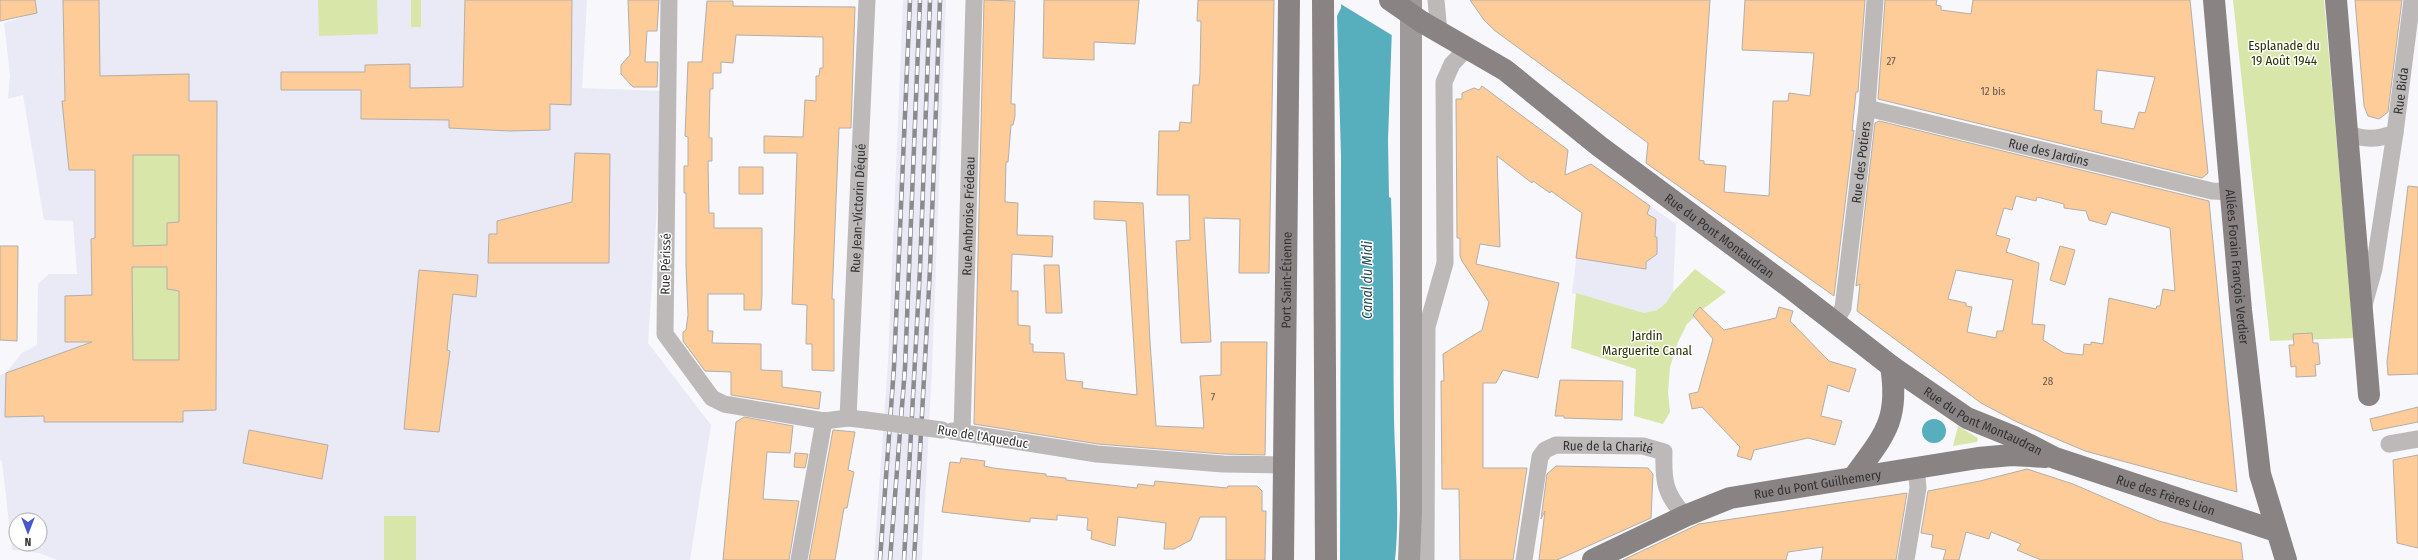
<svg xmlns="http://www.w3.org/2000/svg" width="2418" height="560" font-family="'Fira Sans Condensed',sans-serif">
  <rect width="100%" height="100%" fill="#f7f7fc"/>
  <!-- built -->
  <path fill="#eae9f6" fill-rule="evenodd" d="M35 0H587L582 88 662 91 661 148 648 343 711 425 690 560H57L40 553 12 550 2 461 0 460V375L6 373 22 353 37 345 38 284 49 274H77L73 221 44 220 23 95 8 99 10 75 4 23 36 13ZM16 520H40V544H16Z
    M903 0H946L932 368 922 560H874L888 362Z
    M1591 164 1676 224 1673 292 1666 303 1657 310 1644 313 1572 293 1588 166Z"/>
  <!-- green -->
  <path fill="#d9e6a9" d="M318 0H377L378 34 319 36Z
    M411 0H421V27H411Z
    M2233 0H2324L2354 338 2270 341Z
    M133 155H179V222L167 223V245L133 246Z
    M132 267H167V289L179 291V360H133Z
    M1695 269 1726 292 1703 309 1687 324 1678 342 1670 367 1668 392 1670 412 1663 424 1634 416 1636 369 1571 348 1576 293 1644 313 1657 310 1666 303 1673 292Z
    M1958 426 1978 438 1977 442 1953 446Z
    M384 516H416V560H384Z"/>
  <!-- water -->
  <path fill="#57afbe" d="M1341 0H1393L1388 140 1389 197 1391 198C1394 272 1393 346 1394 420 1395 467 1400 513 1395 560H1340L1341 156 1337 16 1341 8Z
    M1922 431a12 12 0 1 1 24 0a12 12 0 1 1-24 0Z"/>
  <!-- pier -->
  <path fill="#f7f7fc" d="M1339 0H1395V37L1339 3Z"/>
  <!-- building -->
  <path fill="#fecc99" stroke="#b2aeaa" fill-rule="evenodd" d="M0 0H35L37 13 0 21Z
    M63 0H99L100 76 189 74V101H217L216 410 183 411V422H44V416L5 417 6 373 92 342H65V296L92 295 91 239 95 238V170H69L62 101H65ZM133 155H179V222L167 223V245L133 246ZM132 267H167V289L179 291V360H133Z
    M465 0H572L571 105 550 104V130L510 131 449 128V120L361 119V90H281V72H365V65L410 64V88L463 87Z
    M628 0H659L657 31H647L645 62H658L657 87H633L621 74V65L630 55Z
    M984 0 1015 1 1011 104H1015V116L1013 125H1011L1008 162H1006L1005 202 1018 203 1017 235 1053 236 1052 257 1012 254 1011 291H1018V325L1030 326V344H1033V352L1064 353 1066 380 1083 382 1082 388 1137 395 1126 221 1094 219V201L1143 203 1150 342 1156 426 1204 428 1200 376 1221 375V342H1267L1265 455 1223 454 1098 444 974 424Z
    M1044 0H1139L1135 44 1094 42V60L1043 58Z
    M1198 0H1274L1269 273H1239L1240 219 1204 218 1211 342 1181 343 1176 241 1190 240 1189 195H1157L1159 131H1179L1180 122 1191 123 1193 85H1199L1200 74 1201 21H1197Z
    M1470 0H1710L1699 160 1704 161V164L1726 166 1724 192 1769 196 1773 101H1788L1789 93 1810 96 1814 53 1742 50 1745 0H1865L1858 92H1856L1852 131 1854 130 1834 296 1646 163 1648 143 1494 30 1484 20Z
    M1885 0H1937L1936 5 1941 6V10L1971 14 1973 0H2190L2208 173 2202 178 1878 99ZM2097 70 2155 77 2145 113 2139 112 2134 129 2101 123 2102 111 2094 110Z
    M2355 0H2402L2388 112 2379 119 2368 116 2364 106Z
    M707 1H733V6L855 7 851 128H839L832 299H834V371L812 370V344H806L807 305 792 304 797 153H764V136L803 137 805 100 816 101V76H819L820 68H823V37L736 35 733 63 721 62V73H713V89H710L709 138H712V161H708L709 213H714V228H762V294L761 310H744V294H708V331H713L712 343 761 344V370L782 371V387L821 392 819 409 731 395V372L705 371 683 341V332L686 330 688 315 686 265V193H684V166H688V137L685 136 688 62H702Z
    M1482 86 1568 150 1565 175 1591 164 1650 206 1647 214 1656 219 1655 237H1657V254L1646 262V269L1576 258 1582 213 1551 191 1550 193 1533 181 1532 183 1497 156 1500 247 1480 244 1476 264 1559 283 1538 378 1503 370 1496 383H1483V468H1527L1513 560H1460L1459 489H1442L1441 381H1444L1443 354 1482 330 1489 302 1462 261 1460 256V238H1457L1456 99H1462V93L1474 88 1479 90Z
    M1879 121 2209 201 2237 492 2085 451 2017 422 1981 403 1857 311 1860 284 1856 286 1875 123ZM2016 196 2036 201 2037 197 2064 204V208L2086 211 2089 220 2106 225 2111 212 2170 228 2175 291 2163 289 2160 306H2157L2156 309 2109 298 2103 344 2091 342V345L2084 344 2083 355 2064 353 2043 340 2045 325 2032 324 2039 263 2006 252 2010 239 1996 235 2004 208 2012 210ZM1956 270 2013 280 2003 331H1997L1996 338 1967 332 1972 307 1966 306V303L1948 299Z
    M575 153 610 154 609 263H488L489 234H497V221L572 202Z
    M739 167H763V194H739Z
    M2408 186 2418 187V374L2388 375 2387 362Z
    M0 246H18L17 341 0 340Z
    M2060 246 2075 250 2065 285 2050 280Z
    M1044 265H1059L1062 313H1046Z
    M419 270 478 275 476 297 453 294 447 350 450 351 439 432 404 429Z
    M1700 307 1724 330 1776 318 1779 307 1793 311 1790 321 1829 361 1856 369 1849 392 1828 385 1821 416 1842 421 1835 445 1808 438 1754 450 1751 460 1737 456 1740 447 1702 407 1692 409 1689 394 1698 392 1713 339 1693 315Z
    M2312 333 2313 343H2318L2320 364 2315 365 2316 376 2296 377V366L2291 367 2289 345H2294L2293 334Z
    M1560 380 1623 381 1622 420 1564 418V416H1555Z
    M2418 407V422L2373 431 2370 419Z
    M744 417 793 426 790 453 767 452 763 499 799 501 789 560H723L736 422Z
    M249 430 328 445 322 479 243 463Z
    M833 430 855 432 848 470 854 472 847 508H844L835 560H809Z
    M795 453 808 454 805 468 794 467Z
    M2418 455V548L2397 543 2393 460Z
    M961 458 985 461 984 466 993 468 1046 474V476L1066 478V480L1137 488 1138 484 1154 486 1155 481 1227 488 1228 486H1257L1262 491V511H1266L1265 560H1226V517H1200L1191 540 1174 549H1164L1166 523 1118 517 1115 546 1091 539 1092 531 1087 530 1088 518 1057 515V520L1030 518V522L942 512 950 462 960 463Z
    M1556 466 1648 468 1653 474 1651 518 1557 560H1539L1545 511 1541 519 1547 474Z
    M2027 469 2073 484 2159 521 2241 543 2243 560H2041L2017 550 2021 544 1991 532 1989 539 1966 532 1959 560H1943L1946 550 1931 547 1933 535 1921 533 1928 491 1980 481Z
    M1907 493 1896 560H1821L1823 547 1788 552 1786 560H1623L1699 524Z"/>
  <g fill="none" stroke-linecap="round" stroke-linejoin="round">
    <!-- street -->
    <g stroke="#bcb9b8" stroke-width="17">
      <path d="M669 0 665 334 712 398 724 404 824 421 848 418 866 420"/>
      <path d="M1436 0 1439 32"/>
      <path id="s1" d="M1867 108 2212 191 2232 192"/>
      <path id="s2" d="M2347 133C2364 140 2377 140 2395 133L2412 0"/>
      <path d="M2364 305 2374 269 2395 133"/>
      <path id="s3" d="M1835 322 1843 308 1867 108 1875 0"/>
      <path id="s4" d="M848 418 867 0"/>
      <path d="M952 431 1097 454 1223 464 1283 465"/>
      <path id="s5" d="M962 433 974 0"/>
      <path d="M2389 444 2418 439"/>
      <path d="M799 560 824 421"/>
      <path d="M1426 560 1427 327 1445 263 1444 82 1452 64 1468 47"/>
      <path id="s6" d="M1524 560 1540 457 1545 450 1556 445 1643 446 1664 452C1663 482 1665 494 1685 516"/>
      <path d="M1906 560 1918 488 1916 467"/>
    </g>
    <!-- secondary -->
    <path stroke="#9e9a99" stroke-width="22" d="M1409 560 1411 510V0"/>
    <!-- primary -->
    <g stroke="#898483" stroke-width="22">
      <path d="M1323 0 1326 560"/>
      <path id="s7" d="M2214 0 2241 310 2260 474 2286 560"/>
      <path d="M2336 0 2369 395"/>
      <path id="s8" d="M1422 22 1505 70 1599 146 1792 289 1891 366 1967 418 2014 437 2055 458 2276 531"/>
      <path d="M1853 478C1883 436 1900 422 1891 366"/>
      <path id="s9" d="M1283 560 1289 0"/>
      <path id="s10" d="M1593 560 1685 516 1730 498 1978 458 2012 455 2046 457"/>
    </g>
    <!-- rail casing -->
    <g stroke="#8b8b8f" stroke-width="4.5">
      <path id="rail" d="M880 560 894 367 910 0
        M890 560 905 368 920 0
        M904 560 920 269 930 0
        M914 560 930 269 940 0"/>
    </g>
    <!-- rail -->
    <use href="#rail" stroke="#fff" stroke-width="3" stroke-dasharray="9" stroke-linecap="butt"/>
    <!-- street-bridge -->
    <path stroke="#bcb9b8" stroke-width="17" d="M866 420 942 430"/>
    <!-- primary-bridge -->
    <path stroke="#898483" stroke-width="22" d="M1390 0 1422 22"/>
  </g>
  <g text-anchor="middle" stroke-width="3" stroke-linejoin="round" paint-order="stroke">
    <!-- number labels -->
    <g font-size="11" fill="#65584d">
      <text x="1891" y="65">27</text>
      <text x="1993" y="95">12 bis</text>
      <text x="2048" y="385">28</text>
      <text x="1213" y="401">7</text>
    </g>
    <!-- park labels -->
    <g font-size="13" fill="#2a3100" stroke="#fff">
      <text x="2284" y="50">Esplanade du<tspan x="2284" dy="15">19 Août 1944</tspan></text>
      <text x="1647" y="340">Jardin<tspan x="1647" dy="15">Marguerite Canal</tspan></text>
    </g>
    <!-- street labels -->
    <g font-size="13" fill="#323234" stroke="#fff">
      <text dy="5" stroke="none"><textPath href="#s2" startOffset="92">Rue Bida</textPath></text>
      <text dy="5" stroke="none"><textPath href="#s1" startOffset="187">Rue des Jardins</textPath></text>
      <text dy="5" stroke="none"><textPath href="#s3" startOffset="163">Rue des Potiers</textPath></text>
      <text dy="5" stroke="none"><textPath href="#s4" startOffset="210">Rue Jean-Victorin Déqué</textPath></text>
      <text dy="5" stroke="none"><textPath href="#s5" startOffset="217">Rue Ambroise Frédeau</textPath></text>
      <text dy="5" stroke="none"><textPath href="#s8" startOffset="367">Rue du Pont Montaudran</textPath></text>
      <text transform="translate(665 264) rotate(-89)" y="5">Rue Périssé</text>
      <text dy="5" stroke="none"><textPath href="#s7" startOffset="268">Allées Forain François Verdier</textPath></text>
      <text dy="5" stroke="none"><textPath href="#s9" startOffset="280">Port Saint-Étienne</textPath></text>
      <text dy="5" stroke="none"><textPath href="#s8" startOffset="690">Rue du Pont Montaudran</textPath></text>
      <text transform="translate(983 436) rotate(9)" y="5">Rue de l'Aqueduc</text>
      <text dy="5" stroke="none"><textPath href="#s6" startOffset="177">Rue de la Charité</textPath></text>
      <text dy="5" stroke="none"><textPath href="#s10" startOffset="239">Rue du Pont Guilhemery</textPath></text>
      <text dy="5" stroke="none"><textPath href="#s8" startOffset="888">Rue des Frères Lion</textPath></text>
    </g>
    <!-- water labels -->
    <g font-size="14" font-style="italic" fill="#234c52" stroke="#fff">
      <text transform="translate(1367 280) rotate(-90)" y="5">Canal du Midi</text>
    </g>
  </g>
  <!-- north arrow -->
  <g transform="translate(28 532) rotate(180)"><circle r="19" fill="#ffffff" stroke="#adadae"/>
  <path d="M0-3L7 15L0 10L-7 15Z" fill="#4557cc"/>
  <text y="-6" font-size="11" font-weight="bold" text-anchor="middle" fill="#323234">N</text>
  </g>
</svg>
